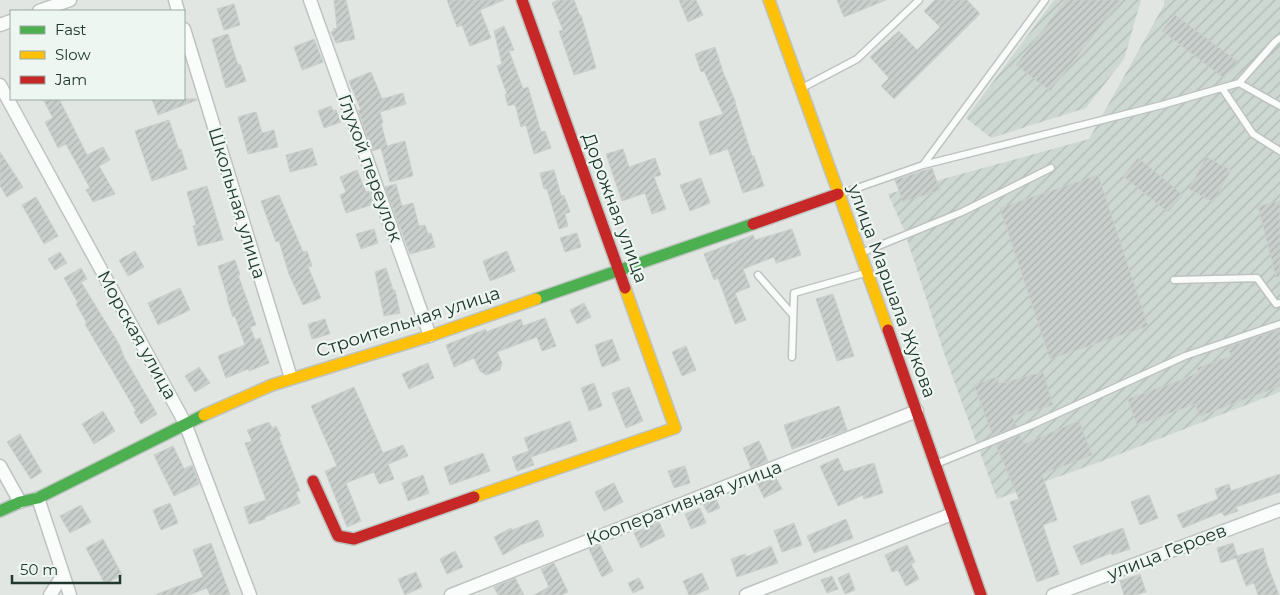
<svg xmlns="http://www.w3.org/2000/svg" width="1280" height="595" font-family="Montserrat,sans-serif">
  <defs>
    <pattern id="industrial-furrows" width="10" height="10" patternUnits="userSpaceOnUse" patternTransform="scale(1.25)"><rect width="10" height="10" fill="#ced8d3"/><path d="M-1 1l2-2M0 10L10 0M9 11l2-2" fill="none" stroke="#b1bab5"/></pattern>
    <pattern id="building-hatch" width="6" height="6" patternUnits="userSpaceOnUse" patternTransform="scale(1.25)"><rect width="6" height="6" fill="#c9cfcc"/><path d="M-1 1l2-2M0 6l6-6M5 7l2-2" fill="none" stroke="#acb2b0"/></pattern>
  </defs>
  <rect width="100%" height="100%" fill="#e1e6e3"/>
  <!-- industrial -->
  <path fill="url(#industrial-furrows)" d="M1054 0H1141L1124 59 1086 108 991 138 966 118Z
    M1164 0H1280V392L1102 461 997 499 945 356 904 230 888 194 1089 139 1164 5Z"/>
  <!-- building -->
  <path fill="url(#building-hatch)" stroke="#cacfcc" d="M334 0H346L355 39 336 43 331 32 334 31 333 29 337 28Z
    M447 0H504L480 10 491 38 470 46 462 25 457 27Z
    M558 0H574L580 16 581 15 596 68 574 75 559 31 563 30 552 3Z
    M679 0H696L703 15 688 22Z
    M837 0H886L844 17Z
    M935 0H967L980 14 894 99 881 86 889 78 870 57 899 31 917 50 940 27 924 11Z
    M1066 0H1121L1050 91 1016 65Z
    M234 4 240 25 224 30 217 9Z
    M1175 15 1237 61 1224 78 1162 31Z
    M504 26 514 50 509 51 523 89 528 87 541 132 545 131 551 148 534 154 526 125 521 127 515 104 508 106 505 94H507L497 66 502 64 494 31Z
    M228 34 238 65 240 64 246 81 226 88 212 39Z
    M314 39 323 62 302 70 294 47Z
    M715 47 723 72 736 103H735L752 156H754L764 186 743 193 728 149 710 155 699 122 723 114 704 71 701 72 695 54Z
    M371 72 382 99 403 93 406 104 380 112 383 123H381L387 146 405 141 413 176 390 182 381 148 372 151 358 110H361L349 81Z
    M43 99H59L87 155 103 147 110 160 99 166 115 194 93 202 86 190 90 188 66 144 58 148 45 122 53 118Z
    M152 99H197V100L158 115Z
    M331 106 333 111 336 110 341 122 324 128 318 111Z
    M256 112 262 133 274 130 278 147 248 154 238 117Z
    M169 120 179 150 181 149 187 169 152 181 135 131Z
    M312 148 317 165 290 172 286 155Z
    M623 149 629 167 655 158 661 175 654 177 666 209 652 214 645 193 622 201 606 154Z
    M0 152 23 187 7 197 0 186Z
    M1206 157 1231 170 1213 202 1189 189Z
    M1138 158 1183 195 1168 212 1123 176Z
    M932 168 940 190 903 202 895 180Z
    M357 170 366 192 369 191 374 204 346 213 340 195 346 192 340 177Z
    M554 170 561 196 564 195 570 212 565 214 568 226 559 229 547 189H544L540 173Z
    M1098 175 1148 326 1050 359 1000 208Z
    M701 178 710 203 690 211 680 185Z
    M396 184 402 206 413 203 419 226 425 225 428 234 431 233 435 247 410 254 385 187Z
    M207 186 223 240 198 246 193 226 196 225 187 192Z
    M279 195 303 252 307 251 312 266 308 267 321 298 303 305 289 274 279 241 276 242 261 201Z
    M36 197 58 236 44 244 22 205Z
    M1280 201V277H1276L1258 206Z
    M374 229 378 243 361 249 356 234Z
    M792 229 801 255 776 263 774 257 743 269 750 287 735 293 746 320 735 324 718 278 714 280 704 254 753 235 755 240Z
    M577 233 581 247 565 252 560 238Z
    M135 251 144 267 128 276 119 260Z
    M507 251 515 271 490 281 483 261Z
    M60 252 67 263 55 270 48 259Z
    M235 260 240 275H238L256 325 250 327 255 340 260 338 269 363 249 371 248 369 226 378 218 356 245 345 235 316 233 317 227 299H228L218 266Z
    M81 268 87 279 81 282 119 344 124 357 157 414 141 424 134 412 136 411 85 324 87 323 76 304 78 303 64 278Z
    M386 268 393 290H395L400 313 384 316 375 272Z
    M180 288 190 310 158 325 148 303Z
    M833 294 854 356 837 361 816 299Z
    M584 303 591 317 577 324 570 310Z
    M545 318 556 346 542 351 537 337 497 352 502 363 500 370 486 375 480 371 474 358 454 367 446 345 486 329V332L521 319 523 326Z
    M325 319 330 334 312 339 308 324Z
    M1280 329V386L1200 416 1195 404 1137 425 1128 399 1186 378 1199 372 1197 368 1231 356 1228 347Z
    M612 339 620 360 602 367 595 345Z
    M686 346 696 370 682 376 672 352Z
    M428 363 434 378 409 389 402 374Z
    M199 367 210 383 195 392 185 376Z
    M1043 372 1053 405 1012 416 1016 426 993 436 974 385 997 377 999 384Z
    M594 383 602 406 589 411 581 388Z
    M354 387 383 453 403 445 408 456 388 464 394 479 379 484 374 472 346 483 361 521 347 527 325 471 337 466 311 406Z
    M629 387 643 421 626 428 612 393Z
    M839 406 847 430 792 449 784 425Z
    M103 411 115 431 94 444 82 424Z
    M570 421 577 441 531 457 534 465 517 471 512 457 529 451 524 438Z
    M1079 421 1092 455 1042 474 1057 520 1043 525 1059 574 1037 582 1010 502 1019 499 996 445 1020 435 1024 444Z
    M269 422 272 428 276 426 281 436 279 437 300 491 296 492 300 503 265 517V519L249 524 244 507 266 500 245 443 252 441 247 430Z
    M20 434 42 472 31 479 7 442Z
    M759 441 768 461 751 468 743 448Z
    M173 446 184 469 192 465 199 484 174 496 154 455Z
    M483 453 490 471 450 485 444 467Z
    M838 458 844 472 874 463 883 493 864 499 863 495 838 506 820 466Z
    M685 466 690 483 674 488 668 471Z
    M1280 474V492L1236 507 1238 511 1224 516 1222 512 1183 528 1177 515 1218 499 1215 489 1229 484 1231 491Z
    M423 475 429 493 408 501 402 483Z
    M775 476 782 489 764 498 757 483Z
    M614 483 623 502 604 511 595 492Z
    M1149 495 1158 518 1140 525 1131 502Z
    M716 499 720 508 708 513 703 504Z
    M170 503 178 523 161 530 153 510Z
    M81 505 91 522 70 533 60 516Z
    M700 508 706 523 691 529 685 514Z
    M846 519 853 538 814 553 807 536Z
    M538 520 544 536 520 545 503 555 494 537 511 528 512 530Z
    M659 522 665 536 641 548 634 533Z
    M794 523 802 545 782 552 774 531Z
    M1123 528 1130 549 1112 555 1111 553 1081 565 1073 546Z
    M103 539 122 575 105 584 86 548Z
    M211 543 230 595H210L207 588 189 595H157V594L203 577 193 550Z
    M1233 543 1237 556 1263 548 1267 564 1279 595H1258L1254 583 1246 586 1236 558 1221 563 1217 548Z
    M600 545 613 571 602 577 589 549Z
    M907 545 915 562 911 564 919 579 906 586 898 570 892 572 885 555Z
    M771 546 778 563 737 577 731 559 745 554 746 557Z
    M455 551 463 567 447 574 440 559Z
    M554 563 568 592 562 595H534L549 587 541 569Z
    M416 572 422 587 405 595 398 579Z
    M702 573 709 589 694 595H689L683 581Z
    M849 573 855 590 845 594 838 578Z
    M1140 574 1146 592 1135 595H1124L1120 581Z
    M832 576 838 589 827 593 821 580Z
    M515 578 524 595H498L494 587Z
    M639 578 644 588 633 593 628 583Z"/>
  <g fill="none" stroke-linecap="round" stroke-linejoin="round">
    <!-- lane casing -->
    <g stroke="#bec3c0" stroke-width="9">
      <path id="lane" d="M1239 83 1275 42 1280 38
        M802 88 857 59 919 0
        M1222 88 1253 134 1280 151
        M923 165 1045 0
        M840 194 923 165 1162 105 1239 83 1280 106
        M861 253 962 212 1051 168
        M758 275 793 315
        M1174 280 1257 278 1276 304 1280 303
        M792 357 794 293 865 273
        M936 464 1032 425 1185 356 1280 324"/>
    </g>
    <!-- street casing -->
    <g stroke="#bec3c0" stroke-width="15">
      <path id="street" d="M175 0 178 11
        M310 0 430 336
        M39 11 70 0
        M0 25 11 21
        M184 29 291 378
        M0 85 185 423 250 595
        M0 466 20 502
        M38 498 70 595
        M50 595 63 575
        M451 595 917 411
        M746 595 952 514
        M1053 595 1280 510"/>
    </g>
    <!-- fast casing -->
    <g stroke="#bdc4c0" stroke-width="14">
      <path id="fast" d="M536 299 753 224
        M0 511 20 502 38 498 204 415"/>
    </g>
    <!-- slow casing -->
    <g stroke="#bdc4c0" stroke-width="14">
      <path id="slow" d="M769 0 888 330
        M204 415 272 385 430 336 536 299
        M474 497 675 428 625 288"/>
    </g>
    <!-- jam casing -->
    <g stroke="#bdc4c0" stroke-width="14">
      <path id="jam" d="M522 0 625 288
        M753 224 838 194
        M888 330 981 595
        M313 481 338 536 354 539 474 497"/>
    </g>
    <!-- lane -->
    <use href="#lane" stroke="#fafbfb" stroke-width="6"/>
    <!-- street -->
    <use href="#street" stroke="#fafbfb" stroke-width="12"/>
    <!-- fast -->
    <use href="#fast" stroke="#4caf50" stroke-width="11"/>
    <!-- slow -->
    <use href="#slow" stroke="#ffc107" stroke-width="11"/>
    <!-- jam -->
    <use href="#jam" stroke="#c62828" stroke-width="11"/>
  </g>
  <g text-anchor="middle" stroke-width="4.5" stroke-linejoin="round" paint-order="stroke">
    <!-- street labels -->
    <g font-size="18" fill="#20382f" stroke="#eef6f1">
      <text transform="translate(370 168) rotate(70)" y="6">Глухой переулок</text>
      <text transform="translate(237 203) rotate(73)" y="6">Школьная улица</text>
      <text transform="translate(615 208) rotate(70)" y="6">Дорожная улица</text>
      <text transform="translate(892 291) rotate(70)" y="6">улица Маршала Жукова</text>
      <text transform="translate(408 322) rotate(-18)" y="6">Строительная улица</text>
      <text transform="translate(137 335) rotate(61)" y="6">Морская улица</text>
      <text transform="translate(684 503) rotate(-21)" y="6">Кооперативная улица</text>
      <text transform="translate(1167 552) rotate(-21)" y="6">улица Героев</text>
    </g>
  </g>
  <!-- legend -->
  <rect x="10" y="10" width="175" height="90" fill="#eef6f1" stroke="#9caaa3"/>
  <rect x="20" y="26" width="25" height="8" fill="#4caf50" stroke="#9caaa3"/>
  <text x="55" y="35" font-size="15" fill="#20382f">Fast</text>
  <rect x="20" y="51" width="25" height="8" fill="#ffc107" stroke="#9caaa3"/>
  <text x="55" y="60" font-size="15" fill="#20382f">Slow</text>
  <rect x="20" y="76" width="25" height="8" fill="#c62828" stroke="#9caaa3"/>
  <text x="55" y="85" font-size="15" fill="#20382f">Jam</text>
  <!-- scale -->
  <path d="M12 575v8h108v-8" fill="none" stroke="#20382f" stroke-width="2.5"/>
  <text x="20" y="575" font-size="15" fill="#20382f" stroke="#eef6f1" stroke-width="4" paint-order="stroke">50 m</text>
</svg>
